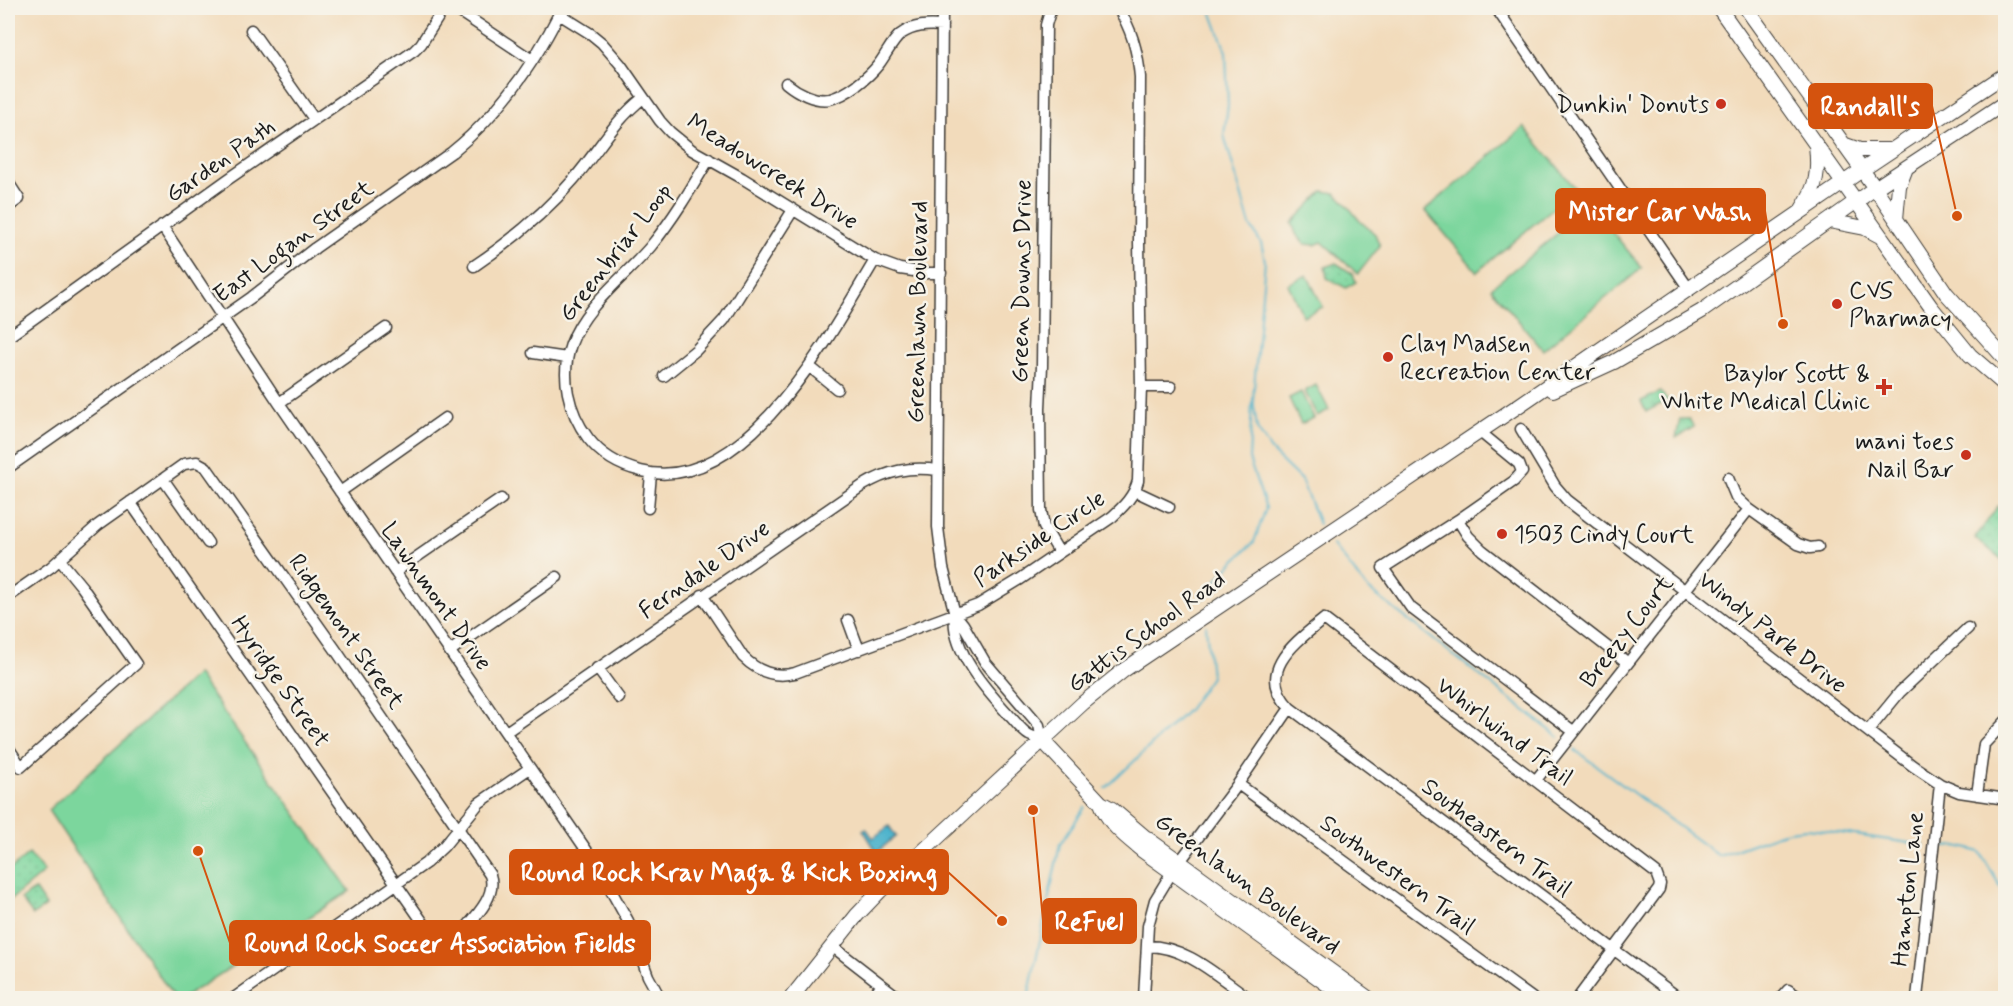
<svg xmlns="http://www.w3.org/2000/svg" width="2013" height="1006" font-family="Mynerve,sans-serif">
  <defs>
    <pattern id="park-dots" width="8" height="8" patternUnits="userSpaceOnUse" patternTransform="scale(1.5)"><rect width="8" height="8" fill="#7cd69d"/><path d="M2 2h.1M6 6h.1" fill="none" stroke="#6bb787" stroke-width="1.8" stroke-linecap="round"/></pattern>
  </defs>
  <rect width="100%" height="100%" fill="#f7f3e8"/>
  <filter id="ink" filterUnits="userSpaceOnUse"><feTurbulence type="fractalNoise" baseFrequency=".0167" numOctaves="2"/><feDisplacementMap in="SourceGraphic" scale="12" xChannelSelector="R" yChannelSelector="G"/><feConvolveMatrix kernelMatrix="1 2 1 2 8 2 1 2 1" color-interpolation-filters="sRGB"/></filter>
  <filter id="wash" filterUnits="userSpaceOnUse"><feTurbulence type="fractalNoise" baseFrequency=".008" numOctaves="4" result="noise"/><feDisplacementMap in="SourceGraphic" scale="24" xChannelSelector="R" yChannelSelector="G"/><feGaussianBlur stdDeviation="1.35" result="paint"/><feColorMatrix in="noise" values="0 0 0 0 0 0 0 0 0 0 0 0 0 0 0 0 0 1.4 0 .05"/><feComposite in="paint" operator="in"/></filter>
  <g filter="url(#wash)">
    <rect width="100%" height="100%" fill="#f2dbbb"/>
    <!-- grass -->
    <path fill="#7cd69d" stroke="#4c795c" stroke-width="1.5" d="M1524 127 1576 189 1477 272 1425 210Z
      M1323 191 1335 193 1342 199 1360 221 1375 234 1380 246 1358 274 1322 242 1315 245 1305 244 1296 234 1292 223Z
      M1591 206 1642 268 1543 350 1491 288Z
      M1307 275 1323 307 1303 316 1288 284Z
      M1316 385 1329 410 1317 416 1305 391Z
      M1301 392 1314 418 1301 424 1289 398Z
      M197 674 350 891 183 998H174L48 810Z"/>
    <!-- park -->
    <path fill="url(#park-dots)" stroke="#4c795c" stroke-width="1.5" d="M1336 263 1353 274 1356 282 1346 288 1327 278 1325 267Z
      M1660 392 1668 400 1646 412 1641 401Z
      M1680 419H1689L1694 427 1676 438Z
      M1998 506 2005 512V562L1975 538Z
      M29 854 44 872 8 902V871Z
      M35 890 46 906 33 915 21 899Z"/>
    <!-- water -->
    <path fill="#4eb3cc" stroke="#356874" stroke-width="1.5" d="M889 826 896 836 877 852 863 830 866 828 873 838Z"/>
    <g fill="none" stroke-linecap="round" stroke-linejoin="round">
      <!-- stream -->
      <path stroke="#4eb3cc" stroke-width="2" d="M1210 8 1226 52 1228 105 1224 135 1250 225 1261 243 1265 261 1253 399 1257 429 1273 453 1301 480 1319 524
        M1333 545 1367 588 1559 737
        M1203 599 1224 571 1254 542 1266 508 1249 459 1252 402
        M1575 750 1719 856 1788 831 1806 829 1827 831 1924 845
        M1106 788 1188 710 1211 677 1206 626
        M1944 847 1957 846 1980 852 2006 896
        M1028 998 1060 844 1085 807"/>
    </g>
  </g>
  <g filter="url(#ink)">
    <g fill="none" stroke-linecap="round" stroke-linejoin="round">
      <!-- minor casing -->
      <g stroke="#3c3934" stroke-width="13">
        <path id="minor" d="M454 8 532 60
          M942 8 938 527 943 568 955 614C950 650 987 691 1009 715 1015 721 1022 731 1029 735 1033 737 1038 738 1042 740
          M1051 8 1046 25 1042 366 1040 408 1041 510 1044 527 1059 552
          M1496 8 1689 289
          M559 14 591 34 602 43 621 65 660 121 670 132 692 150 742 178 875 260 900 269 927 273H941
          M251 30 314 119
          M786 83C797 92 815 102 830 99 847 95 868 78 879 64 886 55 892 41 901 34 914 25 927 25 942 26
          M709 159C691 189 673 219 651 246 625 277 585 305 571 344 560 376 568 411 588 438 601 455 620 466 641 471 746 497 831 333 875 260
          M8 182 19 199 8 207
          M162 226 279 403 598 867 628 921 648 976 660 998
          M474 266C511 241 545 213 574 179 599 150 612 123 643 98
          M8 337 227 180 414 51 421 44 444 8
          M533 353 567 358
          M810 367 837 389
          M664 376 696 350 724 320 793 210
          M1141 387H1171
          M279 403 386 328
          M1521 429 1555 486 1567 500 1913 766 1940 784 1959 792 2006 799
          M1480 432 1519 464 1522 472 1514 481 1458 520 1383 568 1411 608 1573 731
          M8 468 252 297 315 248 452 152C500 113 535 63 562 8
          M1728 478 1736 497 1749 509 1798 544 1810 548 1818 547
          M163 479 208 543
          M1135 491 1169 507
          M340 492 445 418
          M648 508 651 474
          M1458 520 1468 536 1482 550 1628 663
          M395 572 501 499
          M702 595 743 657C758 672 774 678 795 673L978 605 1019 580 1112 517C1124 506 1134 496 1138 481L1141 387 1139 241 1140 77C1138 53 1131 28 1118 8
          M8 597 51 567 98 525 184 464 197 462 206 467 335 649 490 875C498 897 472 920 459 936 449 943 440 942 431 934L130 502
          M955 614 963 624 985 662 1039 725 1042 740
          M848 620 859 650
          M450 651 557 577
          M597 668 619 698
          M1868 731 1900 692 1968 628
          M506 732 862 486C887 471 909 466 938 470
          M8 747 21 767 136 664 82 587 60 560
          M1536 780 1749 509
          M1238 784 1532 998
          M1977 795 1984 744 2006 721
          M832 946 899 998
          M1147 946C1187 946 1218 977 1249 998
          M234 998 426 863 444 846 479 803 530 768
          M871 998 882 985
          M1144 998 1148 926 1155 900 1172 872 1238 784 1290 708
          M1578 998 1659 889 1660 884 1656 873 1324 619C1296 642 1254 671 1290 708L1679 998
          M1781 998 1788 990 1800 998
          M1917 998 1940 784"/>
      </g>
      <!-- major casing -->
      <g stroke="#3c3934" stroke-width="16">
        <path id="major" d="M1719 8 1931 307 1970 355 2006 386
          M1746 8 1875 188 1946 293 2006 360
          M1843 144 1860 150H1891
          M1802 209C1817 186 1819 172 1816 145
          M1896 219 1899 186 1906 168
          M1829 221 1865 228 1878 235
          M1553 390 1614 362 1702 311 1875 188 2006 102
          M1042 740 1101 803 1112 809 1145 837 1368 998
          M1101 803C1108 824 1126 837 1143 851L1346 998
          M791 998 857 915 880 891 1083 703 1124 670 1521 404 1862 170 2006 74"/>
      </g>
      <!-- minor -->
      <use href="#minor" stroke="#fff" stroke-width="10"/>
      <!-- major -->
      <use href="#major" stroke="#fff" stroke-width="14"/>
    </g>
  </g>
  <!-- markers -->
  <g fill="#c8321e" stroke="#f7f3e8" stroke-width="2">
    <circle cx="1721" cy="104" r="6"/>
    <circle cx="1837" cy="304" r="6"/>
    <circle cx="1388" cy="357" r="6"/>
    <path d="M1881 378h6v6h6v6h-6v6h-6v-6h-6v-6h6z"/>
    <circle cx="1966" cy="455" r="6"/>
    <circle cx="1502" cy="534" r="6"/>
  </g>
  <g text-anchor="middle" stroke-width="5" stroke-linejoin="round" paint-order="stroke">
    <!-- poi labels -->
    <g font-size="24" fill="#1c1c1c" stroke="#f7f3e8" text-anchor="end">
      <text x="1709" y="112">Dunkin' Donuts</text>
      <text x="1849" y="298" text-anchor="start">CVS<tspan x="1849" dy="28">Pharmacy</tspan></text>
      <text x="1400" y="351" text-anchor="start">Clay Madsen<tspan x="1400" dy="28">Recreation Center</tspan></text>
      <text x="1870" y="381">Baylor Scott &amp;<tspan x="1870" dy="28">White Medical Clinic</tspan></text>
      <text x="1954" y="449">mani toes<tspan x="1954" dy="28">Nail Bar</tspan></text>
      <text x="1514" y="542" text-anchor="start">1503 Cindy Court</text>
    </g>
    <!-- street labels -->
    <g font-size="24" fill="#1c1c1c" stroke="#f7f3e8">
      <text transform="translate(220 160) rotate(-35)" y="8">Garden Path</text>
      <text transform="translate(773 171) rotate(32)" y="8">Meadowcreek Drive</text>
      <text transform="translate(293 241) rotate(-36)" y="8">East Logan Street</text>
      <text transform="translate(615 252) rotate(-52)" y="8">Greenbriar Loop</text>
      <text transform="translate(1021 281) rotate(-89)" y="8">Green Downs Drive</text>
      <text transform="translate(917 312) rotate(-89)" y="8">Greenlawn Boulevard</text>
      <text transform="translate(1039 538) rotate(-34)" y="8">Parkside Circle</text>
      <text transform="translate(704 569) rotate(-35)" y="8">Ferndale Drive</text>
      <text transform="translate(437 596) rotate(55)" y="8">Lawnmont Drive</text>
      <text transform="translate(347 631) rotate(55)" y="8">Ridgemont Street</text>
      <text transform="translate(1146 631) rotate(-36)" y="8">Gattis School Road</text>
      <text transform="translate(1626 631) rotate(-52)" y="8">Breezy Court</text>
      <text transform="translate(1773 632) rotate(38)" y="8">Windy Park Drive</text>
      <text transform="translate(281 681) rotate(55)" y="8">Hyridge Street</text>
      <text transform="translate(1505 731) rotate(37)" y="8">Whirlwind Trail</text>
      <text transform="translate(1497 837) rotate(37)" y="8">Southeastern Trail</text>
      <text transform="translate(1398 874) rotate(36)" y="8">Southwestern Trail</text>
      <text transform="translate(1248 883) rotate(36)" y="8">Greenlawn Boulevard</text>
      <text transform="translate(1907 889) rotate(-84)" y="8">Hampton Lane</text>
    </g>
  </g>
  <!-- callouts -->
  <path fill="none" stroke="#d4530e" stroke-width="2" d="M1957 216L1932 106M1783 324L1765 211M1002 921L948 872M1033 810L1043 921M198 851L230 943"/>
  <g fill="#d4530e" stroke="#f7f3e8" stroke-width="2">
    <circle cx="1957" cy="216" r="6"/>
    <circle cx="1783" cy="324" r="6"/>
    <circle cx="1002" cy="921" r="6"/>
    <circle cx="1033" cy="810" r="6"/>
    <circle cx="198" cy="851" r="6"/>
  </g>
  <g fill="#d4530e" stroke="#d4530e" stroke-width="2">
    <rect x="1809" y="84" width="123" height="44" rx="6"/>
    <rect x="1556" y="189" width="209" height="44" rx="6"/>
    <rect x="510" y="850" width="438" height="44" rx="6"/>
    <rect x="1043" y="899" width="93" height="44" rx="6"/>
    <rect x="230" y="921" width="420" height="44" rx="6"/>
  </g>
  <g font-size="26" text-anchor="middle" font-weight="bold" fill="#fff">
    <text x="1870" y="115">Randall's</text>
    <text x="1660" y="220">Mister Car Wash</text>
    <text x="729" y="881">Round Rock Krav Maga &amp; Kick Boxing</text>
    <text x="1089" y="930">ReFuel</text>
    <text x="440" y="952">Round Rock Soccer Association Fields</text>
  </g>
  <!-- margin -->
  <rect width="2013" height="1006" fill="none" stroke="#f7f3e8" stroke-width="30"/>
</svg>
